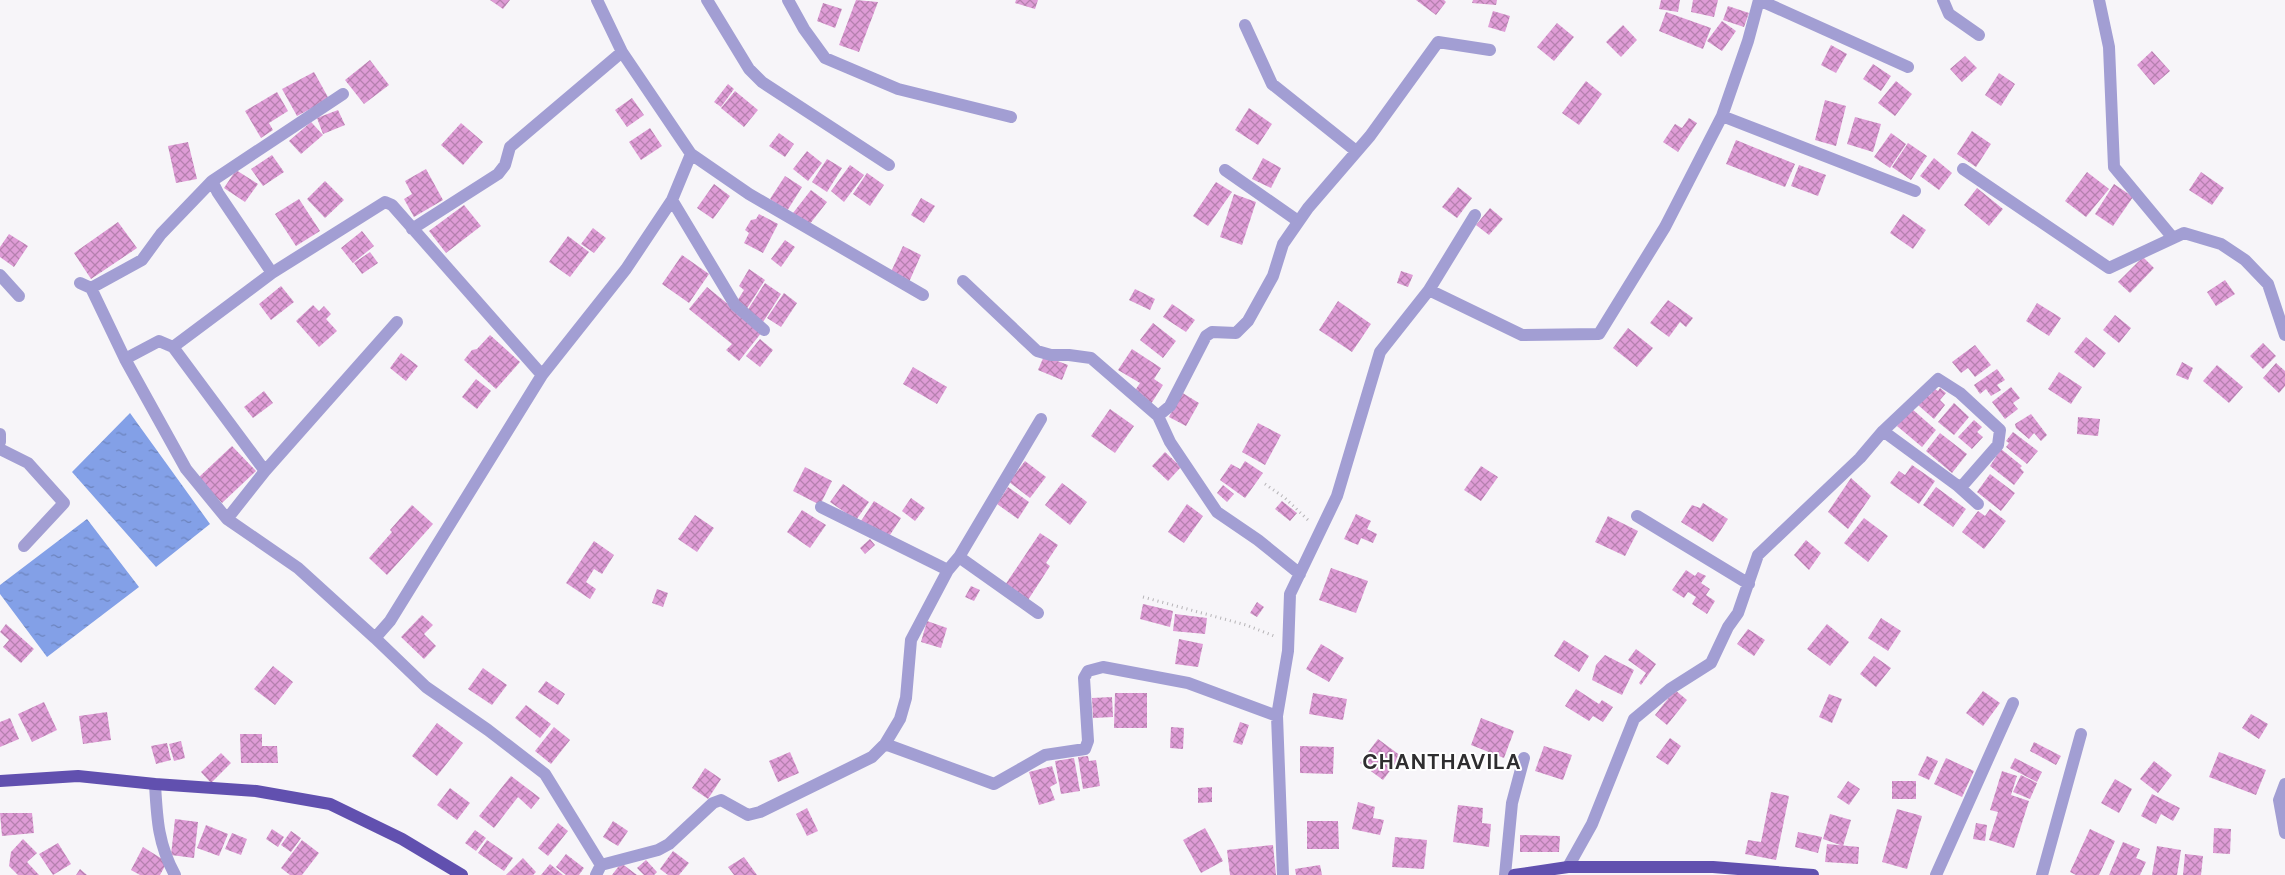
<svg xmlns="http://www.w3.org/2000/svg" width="2285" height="875" font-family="'DM Sans',sans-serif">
  <defs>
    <pattern id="water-ripples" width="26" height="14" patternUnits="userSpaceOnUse" patternTransform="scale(1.25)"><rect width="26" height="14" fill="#83a0e7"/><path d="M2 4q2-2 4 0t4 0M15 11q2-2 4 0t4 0" fill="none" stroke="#6c83bc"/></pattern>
    <pattern id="building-cross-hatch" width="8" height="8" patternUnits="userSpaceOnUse" patternTransform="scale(1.25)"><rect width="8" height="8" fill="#df9cd6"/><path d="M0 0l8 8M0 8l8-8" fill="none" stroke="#b580ae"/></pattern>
  </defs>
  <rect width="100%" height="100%" fill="#f7f5f9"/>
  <!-- water -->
  <path fill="url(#water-ripples)" d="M130 413 210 524 156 567 72 472Z
    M87 519 139 587 47 657 0 594V585Z"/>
  <!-- building -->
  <path fill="url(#building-cross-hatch)" d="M490 0H510L503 9Z
    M856 0 878 2 859 52 839 45Z
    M1016 0H1038L1035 9 1015 3Z
    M1416 0H1444L1446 2 1436 15Z
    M1473 0H1497L1496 5 1472 3Z
    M1661 0H1680L1678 12 1659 9Z
    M1693 0H1718L1714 17 1691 12Z
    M823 3 842 9 835 28 817 21Z
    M1728 6 1749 13 1744 27 1723 20Z
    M1493 11 1510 16 1505 32 1488 27Z
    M1666 12 1711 28 1703 49 1659 31Z
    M1722 21 1736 31 1722 51 1707 41Z
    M1557 23 1574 37 1554 61 1537 47Z
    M1623 25 1637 40 1621 57 1606 42Z
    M1831 45 1847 54 1836 73 1821 65Z
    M2152 51 2170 71 2154 85 2137 65Z
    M1965 56 1977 68 1962 82 1950 69Z
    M370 60 389 85 364 104 345 80Z
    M1873 64 1891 76 1881 91 1863 79Z
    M314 72 329 99 297 116 282 89Z
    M1999 73 2015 84 2001 106 1985 95Z
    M1586 81 1602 94 1579 125 1562 113Z
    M1896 81 1912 94 1895 116 1878 103Z
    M728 84 734 89 721 107 714 102Z
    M735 91 758 110 744 127 721 108Z
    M277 92 288 111 269 123 273 130 261 138 245 111Z
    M632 98 644 115 627 127 615 110Z
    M1825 100 1846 106 1836 146 1815 140Z
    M1249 108 1272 124 1258 145 1235 130Z
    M338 110 345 125 323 134 317 118Z
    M1855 117 1881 124 1873 152 1847 144Z
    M1689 118 1697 123 1678 152 1663 142 1675 124 1682 128Z
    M311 122 323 135 301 154 289 141Z
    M461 123 483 142 463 165 441 145Z
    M650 128 662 146 641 160 629 142Z
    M1972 131 1991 144 1976 167 1957 154Z
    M779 133 794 144 785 157 769 146Z
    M1891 133 1906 144 1890 168 1874 157Z
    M1736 140 1795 164 1785 187 1726 164Z
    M188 142 197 179 176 183 168 146Z
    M1908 143 1927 156 1911 180 1892 167Z
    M807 151 822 163 808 181 793 169Z
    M272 155 284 172 263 186 251 169Z
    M1263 158 1281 168 1271 188 1252 179Z
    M1934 158 1952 173 1939 190 1920 176Z
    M827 159 842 168 827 192 812 182Z
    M850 165 864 175 844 202 831 191Z
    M1799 165 1826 175 1818 196 1791 186Z
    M426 169 443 200 414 217 404 199 412 194 405 181Z
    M236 170 258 184 245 202 224 188Z
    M2087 172 2109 189 2086 217 2065 201Z
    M2201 172 2224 188 2212 205 2189 190Z
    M867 173 884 185 870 206 853 194Z
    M785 176 802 187 787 211 770 199Z
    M325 181 344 200 325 218 307 199Z
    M1216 182 1232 192 1208 226 1193 216Z
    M714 184 730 196 713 219 697 208Z
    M2114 184 2133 197 2113 226 2095 214Z
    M1458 187 1472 198 1457 218 1442 207Z
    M1977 188 2003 209 1989 226 1964 205Z
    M811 190 827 202 809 225 793 213Z
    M1234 194 1256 202 1242 245 1220 237Z
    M921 198 935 206 924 223 911 215Z
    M299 199 320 231 296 246 275 214Z
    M464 205 481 226 446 253 429 231Z
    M1490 208 1503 219 1489 235 1476 225Z
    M759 214 778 224 763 253 744 243 749 233 745 230 751 220 756 219Z
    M1903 214 1926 230 1913 249 1890 233Z
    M118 222 137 248 91 279 74 253Z
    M593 228 606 238 594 253 581 244Z
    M362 231 374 246 353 263 341 248Z
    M9 234 28 246 14 267 0 257V247Z
    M568 236 589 252 570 277 549 262Z
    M785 240 795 247 781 267 771 259Z
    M903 246 921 255 909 282 890 274Z
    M370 252 378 263 362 274 354 263Z
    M682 255 709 274 689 303 662 284Z
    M2143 257 2154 268 2130 293 2118 282Z
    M749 269 765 280 746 310 736 303 744 290 739 286Z
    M1401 271 1413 275 1408 287 1397 283Z
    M2225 280 2235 294 2216 306 2207 292Z
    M765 283 781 294 763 322 747 311Z
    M281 286 294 302 271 320 259 304Z
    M707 287 762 332 739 361 726 350 732 344 689 309Z
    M1135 289 1155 299 1150 310 1129 300Z
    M784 293 797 303 781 327 767 318Z
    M1668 300 1693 318 1686 327 1680 322 1669 337 1650 323Z
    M1338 301 1371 324 1352 352 1319 330Z
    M2037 303 2061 318 2049 336 2026 321Z
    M1172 304 1195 320 1186 332 1163 317Z
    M313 305 319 311 324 306 331 314 326 319 337 331 319 347 296 321Z
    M2115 315 2131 328 2119 343 2103 330Z
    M1153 323 1176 341 1163 358 1140 340Z
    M1628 328 1653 348 1637 367 1613 348Z
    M490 335 520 362 496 389 464 360 472 350 477 349Z
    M2086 337 2106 353 2094 368 2074 352Z
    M760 339 773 350 760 367 746 356Z
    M2263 343 2276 356 2263 369 2250 356Z
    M1975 345 1991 365 1975 377 1968 368 1961 373 1952 362Z
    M1132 349 1161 368 1154 379 1163 385 1151 404 1134 392 1140 383 1118 370Z
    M401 353 418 366 406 381 390 368Z
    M1044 356 1068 365 1062 380 1038 370Z
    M2182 362 2193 368 2188 380 2176 375Z
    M2276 363 2285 371V386L2279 393 2263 378Z
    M2217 365 2243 387 2229 403 2203 381Z
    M913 367 947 387 937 404 903 384Z
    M1997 369 2005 380 1997 385 2001 390 1991 396 1986 389 1980 394 1974 385Z
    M2059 372 2082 387 2071 404 2048 389Z
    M476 379 491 391 477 409 462 397Z
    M2011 387 2020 398 2013 403 2018 409 2005 419 1992 402Z
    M1940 388 1946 393 1940 400 1945 405 1934 419 1918 405 1927 395 1929 396 1935 389 1938 391Z
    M264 391 273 403 253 418 244 407Z
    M1181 392 1199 403 1186 426 1169 417Z
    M1954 403 1969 417 1954 435 1938 422Z
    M1911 408 1936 430 1922 447 1897 426Z
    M1110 409 1134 426 1115 453 1091 436Z
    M2031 414 2047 435 2041 441 2034 433 2029 439 2016 428 2015 424Z
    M2078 417 2100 419 2098 436 2077 434Z
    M1974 420 1982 427 1977 432 1983 437 1972 449 1958 437Z
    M1258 423 1281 435 1265 465 1242 452Z
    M2013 432 2038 451 2027 464 2006 447 2009 443 2006 441Z
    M1940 433 1967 454 1952 473 1926 451Z
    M232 446 256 471 222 503 198 478Z
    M2001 449 2022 466 2020 468 2024 472 2014 485 1990 466Z
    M1165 452 1181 467 1168 481 1152 466Z
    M1025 461 1046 477 1030 498 1009 482Z
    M1245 461 1263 473 1245 498 1220 480 1231 464 1240 469Z
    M1912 465 1935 481 1919 504 1890 483 1899 471 1905 475Z
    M1481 466 1498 477 1481 501 1464 490Z
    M805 467 832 481 820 505 793 491Z
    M1990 474 2015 493 2001 511 1977 492Z
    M1851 478 1871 496 1848 529 1828 512Z
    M1062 483 1087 502 1070 525 1045 505Z
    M843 484 869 502 856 520 830 502Z
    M1223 485 1234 494 1227 502 1217 493Z
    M1008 487 1029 502 1018 519 997 504Z
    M1936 487 1966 509 1953 527 1923 505Z
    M911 498 925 508 915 521 902 511Z
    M874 501 901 518 888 538 861 521Z
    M1282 501 1297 513 1290 521 1275 509Z
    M1703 503 1728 519 1713 542 1681 522 1692 505 1700 508Z
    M1187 504 1203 516 1184 543 1168 532Z
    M412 505 433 524 387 575 369 558 392 532 390 530Z
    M1990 509 2006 521 1984 549 1962 532 1978 511 1985 516Z
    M802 510 826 525 810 548 787 532Z
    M1356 514 1371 521 1367 529 1377 534 1373 543 1361 538 1358 545 1344 539Z
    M695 515 714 528 697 552 678 539Z
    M1608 516 1638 531 1625 556 1595 542Z
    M1864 518 1888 536 1868 562 1844 543Z
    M1040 533 1058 545 1046 563 1050 566 1028 600 1005 585Z
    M870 539 875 545 865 554 860 548Z
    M1806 540 1821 553 1809 570 1794 555Z
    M594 541 614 555 602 574 594 569 586 582 596 589 590 599 566 583Z
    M1331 568 1368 581 1356 613 1319 600Z
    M1686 570 1695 576 1698 572 1706 576 1701 583 1710 589 1706 595 1715 601 1707 614 1692 604 1696 597 1688 592 1684 598 1672 590Z
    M971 586 980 590 974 601 965 597Z
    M657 589 668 593 663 607 652 603Z
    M1257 602 1264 607 1257 617 1250 613Z
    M1143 604 1173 611 1170 627 1140 619Z
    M1175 614 1207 618 1205 634 1173 631Z
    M422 615 433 625 424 634 436 646 424 659 401 637Z
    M1881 618 1901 631 1888 651 1868 638Z
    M927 621 947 628 941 648 921 642Z
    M6 624 34 649 21 663 3 647 9 640 0 632Z
    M1827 624 1849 642 1830 666 1807 649Z
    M1748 629 1765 640 1754 656 1737 644Z
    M1179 639 1203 644 1198 667 1175 664Z
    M1564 640 1589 656 1579 672 1554 656Z
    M1321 644 1344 658 1329 682 1306 669Z
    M1636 649 1656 664 1641 685 1639 683 1646 673 1628 660Z
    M1605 655 1634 670 1622 695 1592 680 1596 665Z
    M1874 656 1891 668 1876 687 1860 674Z
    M273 666 293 682 275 705 254 689Z
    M483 668 507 685 492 705 468 689Z
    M546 681 565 694 558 705 538 692Z
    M1576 689 1599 704 1602 700 1613 707 1603 722 1593 716 1589 721 1565 706Z
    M1675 690 1687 700 1667 725 1655 715Z
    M1983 691 2000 703 1983 726 1966 713Z
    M1115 693H1147V728H1114Z
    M1313 693 1347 699 1343 720 1309 714Z
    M1829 694 1842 699 1832 723 1819 717Z
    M1112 697 1113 717 1093 718 1092 698Z
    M44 702 57 730 32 742 18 714Z
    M526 705 551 724 540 738 515 718Z
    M107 712 111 740 83 744 79 716Z
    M2251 714 2268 724 2259 739 2242 728Z
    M10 718 19 739 0 747V722Z
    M1481 718 1514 731 1504 758 1471 745Z
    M1240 722 1249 725 1242 745 1233 742Z
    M437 723 463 743 437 776 412 756Z
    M554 727 570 740 551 764 535 751Z
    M1171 727 1184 728 1183 749 1170 748Z
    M240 734H262V746H277L278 763H241Z
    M1670 738 1681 746 1668 765 1656 757Z
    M1378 739 1401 756 1383 780 1360 763Z
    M181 741 185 758 174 761 169 744Z
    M2034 742 2061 756 2056 765 2030 751Z
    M167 743 171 760 156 764 151 746Z
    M1300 746 1334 747 1333 774 1300 773Z
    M1544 746 1572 755 1563 780 1535 771Z
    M790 752 799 773 778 782 769 761Z
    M2219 752 2266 770 2256 795 2209 777Z
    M221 753 231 763 211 783 201 772Z
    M1088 756 1089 761 1096 760 1100 786 1083 789 1078 757Z
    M1927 756 1938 761 1929 780 1918 775Z
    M1074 758 1080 791 1061 794 1055 761Z
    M1946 758 1974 771 1962 797 1934 784Z
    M2015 758 2042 772 2037 782 2010 768Z
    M2154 761 2172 775 2158 793 2140 779Z
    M1052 766 1057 783 1050 787 1055 800 1039 805 1029 772Z
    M705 768 721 779 708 799 692 788Z
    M2002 771 2017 776 2011 795 2029 801 2014 848 1989 840 1998 812 1990 810Z
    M2021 775 2037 783 2030 799 2013 792Z
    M511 776 540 798 531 809 518 797 494 828 479 816Z
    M2115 779 2132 789 2119 813 2101 803Z
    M1848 781 1860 789 1849 805 1837 797Z
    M1892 781H1916V799H1892Z
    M1212 787V802L1198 803V788Z
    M450 788 470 803 457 820 437 805Z
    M1771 792 1789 796 1776 860 1745 854 1748 840 1761 842Z
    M2152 794 2180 808 2173 821 2161 814 2156 824 2141 816Z
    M1358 802 1375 807 1373 818 1384 820 1380 835 1352 829Z
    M1458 805 1483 808 1482 823 1491 824 1489 847 1453 842Z
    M807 808 818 831 807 836 796 814Z
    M1897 809 1922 816 1907 869 1882 862Z
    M0 813H32L34 833 2 836Z
    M1830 814 1851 820 1843 846 1823 839Z
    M175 819 198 822 194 858 171 855Z
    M613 821 628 831 618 846 603 837Z
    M1307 821H1338L1339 849H1307Z
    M558 823 568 831 548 856 538 848Z
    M1976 823 1987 825 1985 841 1973 839Z
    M206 825 228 834 219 856 197 848Z
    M1205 828 1223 861 1201 873 1183 840Z
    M2214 828 2231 829 2230 854 2213 853Z
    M272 829 284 837 278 847 266 839Z
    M2090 829 2115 841 2099 875H2076L2070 872Z
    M475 830 486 838 476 851 465 843Z
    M291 831 301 838 291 852 281 845Z
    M1798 832 1822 837 1818 853 1795 847Z
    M232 833 247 839 241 855 225 849Z
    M1520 835 1560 836 1559 852H1520Z
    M1395 837 1427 840 1424 869 1392 867Z
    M23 839 37 853 27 862 39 875H18L9 866 11 852Z
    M302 840 319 853 302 875H290L281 868Z
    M487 840 513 858 504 871 478 853Z
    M2123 842 2140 849 2136 858 2146 862 2140 875H2109Z
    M58 843 71 864 53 875 39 854Z
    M1827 844 1859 847 1858 864 1825 862Z
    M1273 845 1276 875H1230L1227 850Z
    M2157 846 2181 850 2177 875H2152Z
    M143 847 167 862 160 875H140L131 870Z
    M673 851 689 863 679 875H668L660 869Z
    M566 854 584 868 579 875H566L556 867Z
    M2185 854 2203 856 2201 875H2183Z
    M744 857 757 875H734L728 867Z
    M523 858 536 872 533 875H506Z
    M646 860 657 872 654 875H644L637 868Z
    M621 863 637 875H612Z
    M550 864 563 875H541Z
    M1320 865 1322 875H1296L1295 869Z
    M80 869 87 875H76Z"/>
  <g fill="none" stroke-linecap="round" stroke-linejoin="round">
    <!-- path -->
    <path stroke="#b6b4b7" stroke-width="3" stroke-dasharray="1 4" stroke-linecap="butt" d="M1265 484 1285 498 1309 521
      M1143 597 1246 625 1274 636"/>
    <!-- minor -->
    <path stroke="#a29ed3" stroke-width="12" d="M707 0 749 69 762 82 889 165
      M788 0 804 29 825 58 898 89 1011 117
      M1759 0 1908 67
      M1943 0 1949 14 1979 35
      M2099 0 2109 47 2114 167 2173 238
      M1245 25 1272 84 1356 151
      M1722 116 1915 191
      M691 154 749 194 923 295
      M1963 169 2109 268 2184 233 2221 244 2245 260 2268 284 2285 335
      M1225 170 1298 221
      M672 200 735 305 764 330
      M412 229 498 174 505 165 510 147 622 52
      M272 273 218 193 212 181 343 94
      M0 275 19 296
      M963 281 1037 351 1051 355H1069L1091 358 1158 416 1170 406 1206 336 1212 332 1236 333 1248 321 1273 276 1283 244 1308 208 1370 136 1438 42 1490 50
      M80 283 91 288 125 359 186 469 227 519 298 568 375 638
      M91 288 142 260 161 234 212 181
      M1429 290 1475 215
      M173 347 272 273 385 202 392 205 542 375
      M125 359 159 341 173 347 265 471
      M1158 416 1170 442 1217 512 1258 540 1300 574
      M0 434V442
      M0 449 28 463 64 503 24 546
      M1958 486 1978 504
      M821 507 948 570 959 557 1038 613
      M1637 516 1749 584
      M227 519 265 471 397 322
      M959 557 1041 419
      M885 744 994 784 1045 755 1085 749 1088 741 1084 678 1088 671 1103 667 1188 683 1277 716
      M155 784C157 819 158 844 175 875
      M2285 784 2279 800 2285 833
      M601 865 658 850 669 844 713 803 721 800 748 815 760 812 872 757 885 744 900 719 906 698 911 640 948 570
      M1568 867 1592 824 1634 719 1670 689 1711 663 1728 627 1738 613 1758 555 1860 458 1883 431 1958 486 1963 485 1998 445 2000 430 1960 393 1938 379 1883 431
      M596 875 601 865 545 774 488 730 426 687 375 638 390 621 542 375 626 269 672 200 691 154 622 52 597 0
      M1283 875 1277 716 1288 651 1290 594 1337 496 1380 352 1429 290 1522 335 1599 334 1665 227 1722 116 1748 41 1759 0
      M1505 875 1512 803 1524 758
      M1936 875 2013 703
      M2042 875 2081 734"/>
    <!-- major -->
    <path stroke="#6150af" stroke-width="12" d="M0 781 78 776 155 784 256 791 330 804 402 839 462 875
      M1514 875 1568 867H1713L1813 875"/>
  </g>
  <g text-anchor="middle" stroke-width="4" stroke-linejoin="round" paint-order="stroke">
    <!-- district labels -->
    <g font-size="21" font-weight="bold" letter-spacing="1" fill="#2f2e30" stroke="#fff">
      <text x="1442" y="769">CHANTHAVILA</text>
    </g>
  </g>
</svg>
